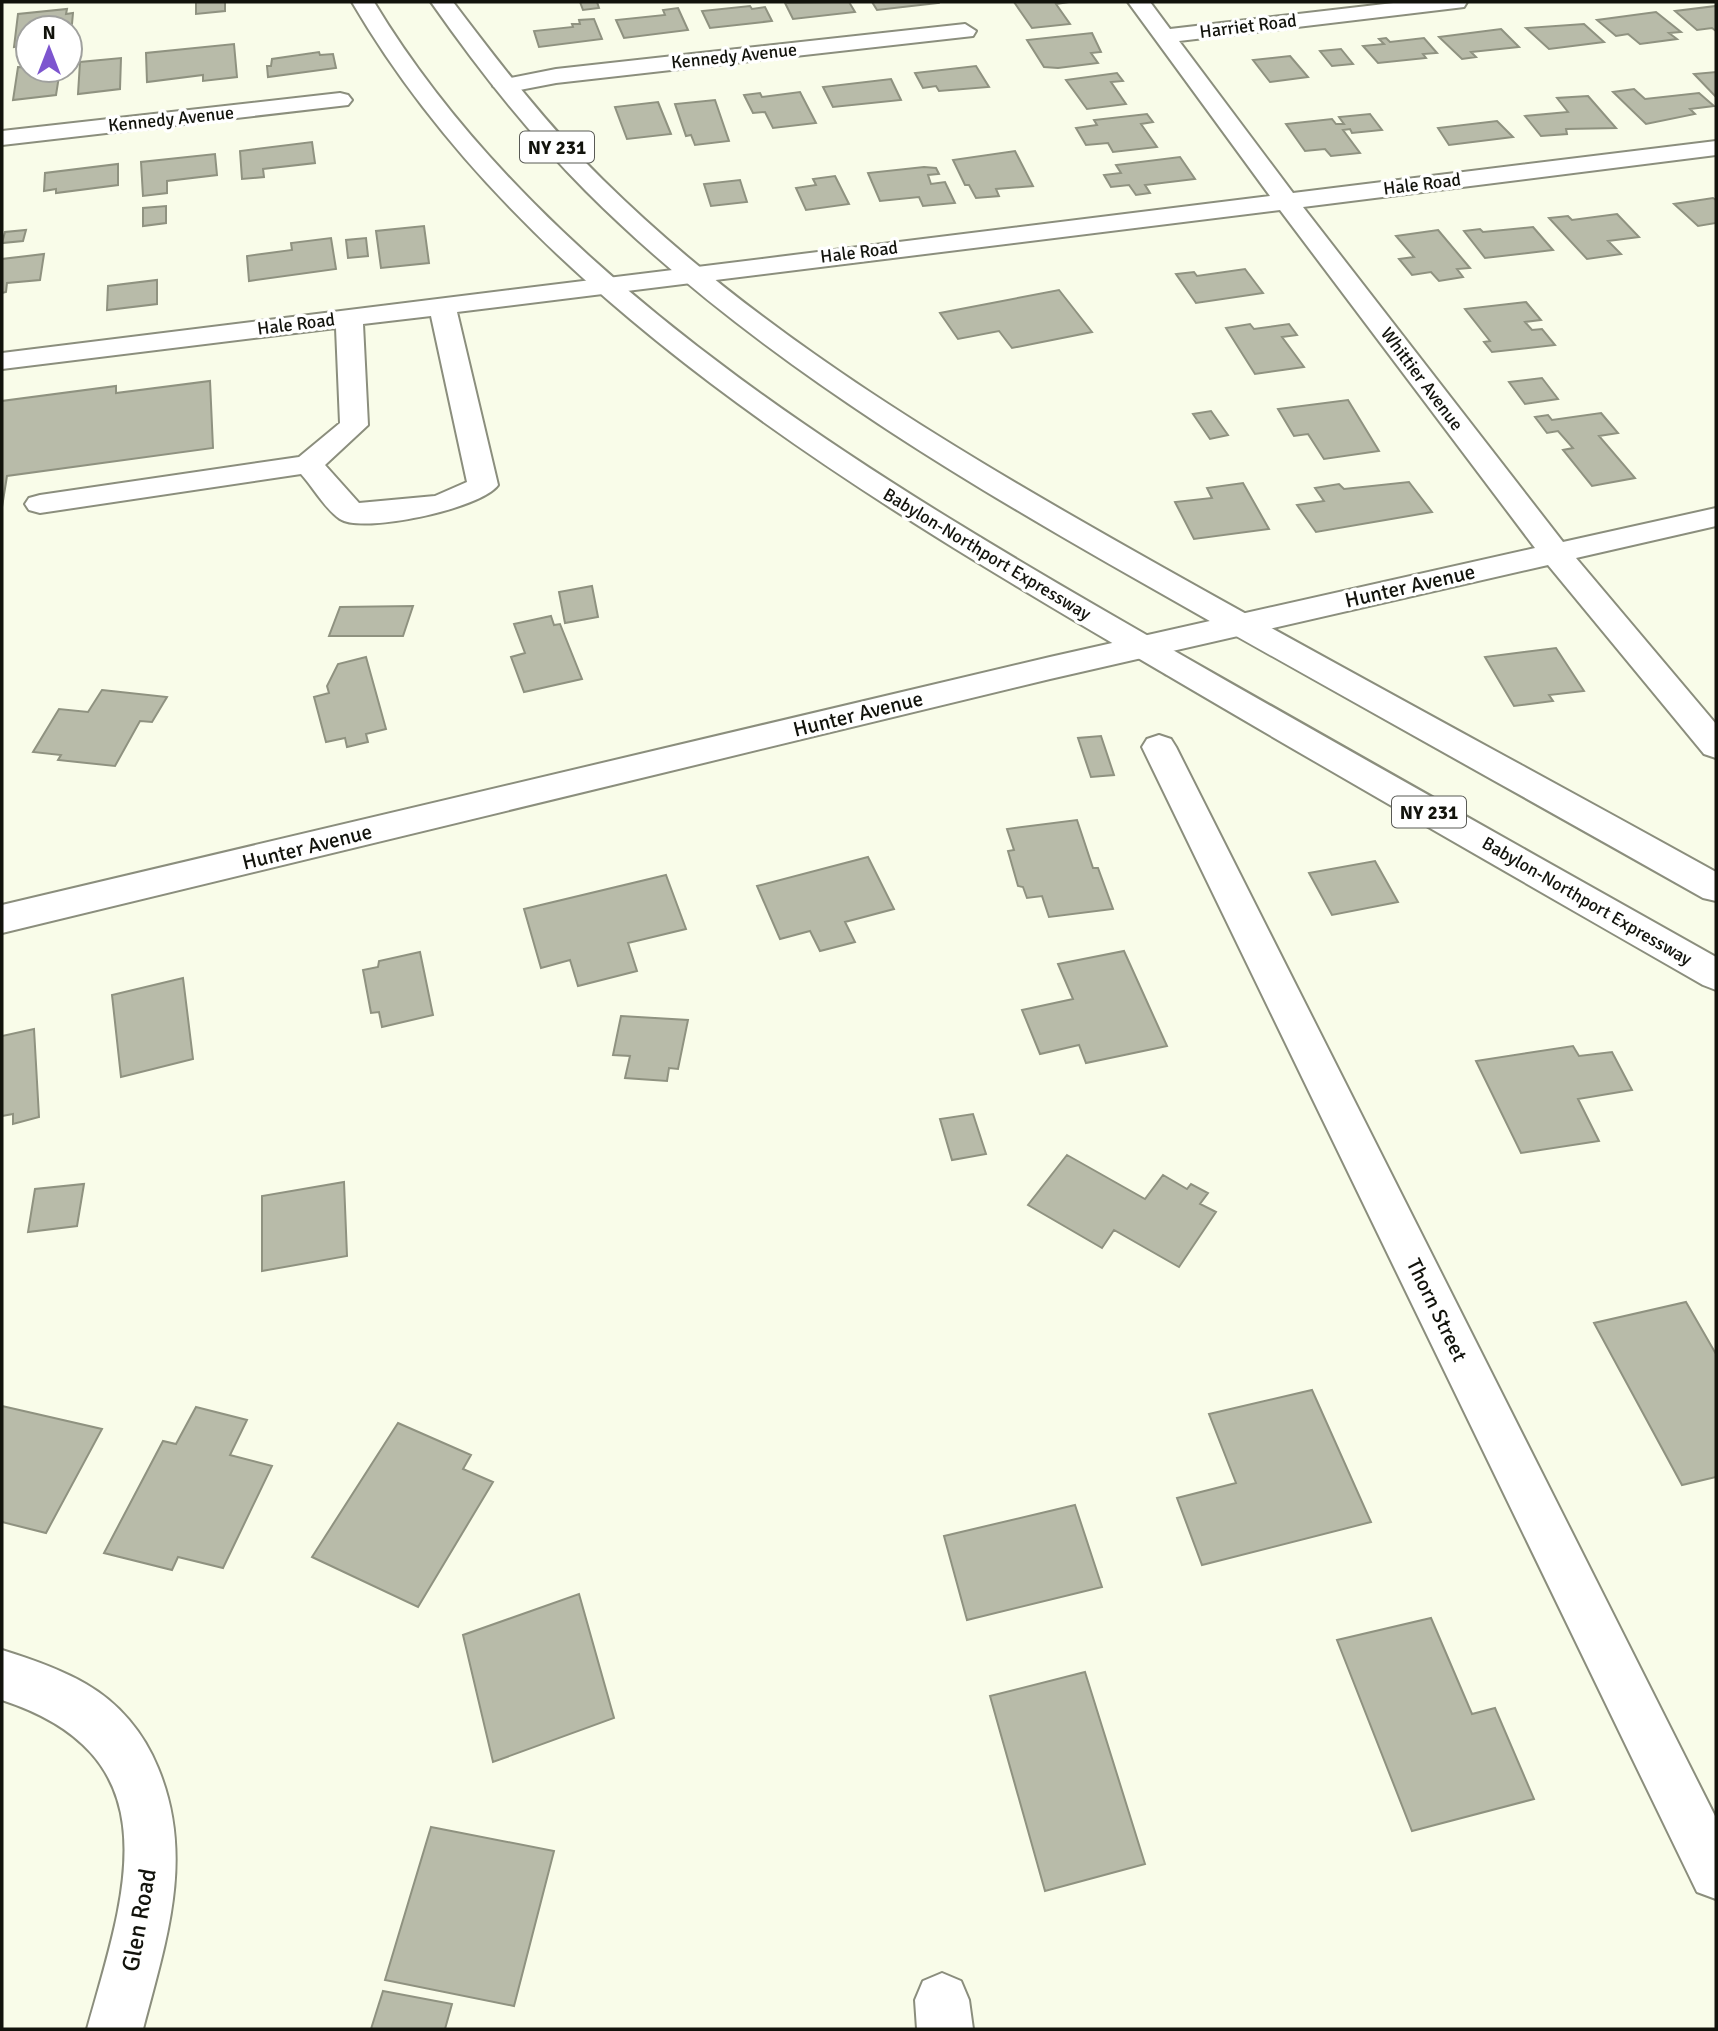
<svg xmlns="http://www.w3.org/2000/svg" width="1718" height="2031" font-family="Signika,sans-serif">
  <rect width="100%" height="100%" fill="#f9fce9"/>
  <!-- building -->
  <path fill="#b8bba9" stroke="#8f9280" stroke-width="2" d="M196 2H225V11L196 14Z
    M580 2H597L599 8 583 10Z
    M849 2 855 12 793 19 785 3Z
    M872 2H937L938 3 877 10Z
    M1014 2H1069L1056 4 1070 24 1032 28Z
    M750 6 752 9 765 7 772 21 710 28 702 11Z
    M1716 6V31L1712 28 1697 30 1675 11Z
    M678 8 688 30 624 38 616 20 665 15 663 10Z
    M67 9 66 14 73 13 72 24 66 25V28H28V45L14 47 18 14Z
    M1656 12 1681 32 1669 33 1677 39 1640 44 1628 34 1616 36 1597 20Z
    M594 19 602 39 539 47 534 31 573 27 572 24H580L579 20Z
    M1584 24 1604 42 1549 49 1526 28Z
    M1501 29 1519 47 1471 52 1476 57 1462 59 1439 37Z
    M1092 33 1101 52 1091 53 1098 63 1058 68 1044 67 1027 40Z
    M1386 38 1390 42 1424 38 1437 53 1423 54 1426 58 1378 63 1363 46 1384 44 1379 39Z
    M234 44 237 77 203 81V75L147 82 146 53Z
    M1341 49 1353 64 1332 66 1320 51Z
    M319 52 320 55 333 54 336 68 268 77 267 66H271L272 59Z
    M1290 56 1308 77 1270 82 1253 60Z
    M121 58 120 89 78 94 80 62Z
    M976 66 989 87 939 91 936 86 923 88 915 73Z
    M18 67 60 70 56 95 13 100Z
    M1716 72V97L1694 74Z
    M1117 73 1123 81 1111 82 1126 104 1087 109 1066 80Z
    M891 79 901 100 833 107 823 87Z
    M1634 89 1645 99 1699 93 1714 106 1690 109 1695 114 1646 124 1613 92Z
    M800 92 816 123 773 128 765 112 753 113 744 95 760 93 762 97Z
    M1588 96 1616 128 1566 129 1567 134 1541 136 1525 116 1568 112 1557 98Z
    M715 100 729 141 695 145 691 135 686 136 675 104Z
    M658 102 671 134 627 139 615 107Z
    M1147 114 1153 122 1141 124 1157 147 1113 152 1108 143 1086 145 1076 128 1097 125 1094 120Z
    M1370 114 1382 130 1352 133 1350 129 1343 130 1360 153 1331 156 1325 149 1305 151 1286 124 1332 119 1336 124H1344L1339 117Z
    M1497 121 1513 137 1449 145 1438 128Z
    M312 142 315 163 263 169 264 177 242 179 240 151Z
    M1015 151 1033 186 996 189 999 196 976 198 969 185H965L953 160Z
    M215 154 217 175 167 181V193L143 196 141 162Z
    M1180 157 1195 179 1145 185 1150 193 1136 195 1129 185 1111 187 1104 175 1121 173 1116 165Z
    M118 164V185L56 193V189L44 191 45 173Z
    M924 167 936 168 939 174 928 175 931 184 945 182 955 203 923 206 919 197 880 201 868 173Z
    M835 176 849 204 806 210 796 188 816 185 813 179Z
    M740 180 747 202 711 206 704 184Z
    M1713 198 1716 200V223L1698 226 1674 204Z
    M166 206V223L143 226V208Z
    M1617 214 1639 237 1608 241 1621 254 1587 259 1549 218 1568 216 1572 220Z
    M424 226 429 263 381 268 376 231Z
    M1533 227 1553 250 1485 258 1464 231 1480 229 1483 232Z
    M26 230 23 241 2 243 5 232Z
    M1438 230 1470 268 1457 269 1463 277 1439 281 1431 272 1412 275 1399 259 1414 257 1396 236Z
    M331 238 336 269 249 281 247 256 292 250 291 243Z
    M366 238 368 256 348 258 346 240Z
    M44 254 40 280 7 283 6 292 2 293V259Z
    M1245 269 1263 293 1196 303 1176 274 1194 272 1197 276Z
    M157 280V304L107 310 108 286Z
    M1059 290 1092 332 1012 348 999 331 958 339 940 313Z
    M1526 302 1541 320 1525 322 1532 330 1542 329 1555 345 1492 352 1484 342 1490 341 1465 309Z
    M1250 324 1254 329 1289 324 1297 335 1282 337 1304 367 1255 374 1226 328Z
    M1542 378 1558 399 1525 404 1509 382Z
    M210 381 213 448 7 476 2 507V401L116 386V393Z
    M1348 400 1379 451 1324 459 1308 434 1294 436 1278 409Z
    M1211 411 1228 435 1210 439 1193 414Z
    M1601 413 1618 433 1599 436 1635 478 1592 486 1563 450 1573 448 1558 431 1547 433 1535 417 1548 415 1552 420Z
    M1409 482 1432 512 1316 532 1297 505 1324 501 1315 488 1339 484 1344 489Z
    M1243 483 1269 529 1194 539 1175 502 1212 498 1207 488Z
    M592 586 598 617 565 623 559 592Z
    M413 606 403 636H329L340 607Z
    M551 616 554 625 560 624 582 679 524 692 511 657 525 653 514 624Z
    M1556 648 1584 691 1549 695 1553 701 1514 706 1485 657Z
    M366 657 386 729 366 734 368 742 347 747 345 738 326 742 314 697 329 693 327 686 338 664Z
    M102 690 167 697 152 722 140 721 115 766 58 760 61 755 33 752 59 709 88 712Z
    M1101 736 1114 775 1091 777 1078 738Z
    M1077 820 1093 868H1098L1113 909 1049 917 1042 896 1027 898 1023 887 1018 886 1008 851 1014 850 1007 829Z
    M868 857 894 909 845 922 855 942 820 951 810 931 780 939 757 886Z
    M1375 861 1398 902 1332 915 1309 873Z
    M666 875 686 929 628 943 637 971 578 986 570 960 541 968 524 909Z
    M1124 951 1167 1046 1086 1063 1079 1045 1040 1054 1022 1010 1073 999 1058 964Z
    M420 952 433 1015 382 1027 379 1012 371 1013 363 970 378 967 379 961Z
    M183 978 193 1059 121 1077 112 995Z
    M621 1016 688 1020 678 1069 669 1068 667 1081 625 1078 630 1056 613 1055Z
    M34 1029 39 1117 13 1124V1114L2 1116V1036Z
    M1573 1046 1579 1056 1612 1052 1632 1090 1578 1099 1599 1141 1521 1153 1476 1061Z
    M973 1114 986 1154 952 1160 940 1119Z
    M1067 1155 1145 1199 1163 1175 1187 1189 1191 1184 1208 1193 1200 1204 1216 1212 1179 1267 1114 1230 1102 1248 1028 1205Z
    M344 1182 347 1256 262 1271V1196Z
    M84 1184 77 1226 28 1232 35 1189Z
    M1686 1302 1716 1354V1477L1682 1485 1594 1323Z
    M1312 1390 1371 1522 1202 1565 1177 1498 1236 1483 1209 1414Z
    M2 1406 102 1429 46 1533 2 1522Z
    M196 1407 247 1420 230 1455 272 1466 223 1568 178 1557 172 1570 104 1553 163 1441 176 1444Z
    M398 1423 471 1455 463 1469 493 1482 418 1607 312 1557Z
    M1075 1505 1102 1587 967 1620 944 1536Z
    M579 1594 614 1718 493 1762 463 1635Z
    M1431 1618 1472 1714 1495 1708 1534 1799 1412 1831 1337 1640Z
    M1085 1672 1145 1864 1045 1891 990 1696Z
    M431 1827 554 1851 514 2006 385 1980Z
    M383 1991 452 2004 445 2029H371Z"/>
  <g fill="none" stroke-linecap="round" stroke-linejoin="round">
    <!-- minor casing -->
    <g stroke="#8b8e7d" stroke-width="4">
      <path id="minor" d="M1128 2H1150L1170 29 1402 2H1467L1464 7 1456 8 1179 41 1293 193 1716 141V155L1303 207 1563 542 1716 508V526L1576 558 1716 724V758L1704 754 1548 565 1050 679 2 933V905L1050 657 1535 548 1280 210 457 312 498 485C481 509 362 534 340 519 325 509 313 487 301 474L40 513 29 510 25 504 29 498 40 495 299 457 340 423 336 328 2 369V353L1270 196ZM431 316 467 482 435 496 359 503 325 465 368 425 363 324Z
        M965 24 976 31 973 36 556 83 504 93 493 86 496 81 556 69Z
        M340 93 348 95 352 100 348 105 2 145V131Z
        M1159 735 1171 739 1176 747 1716 1818V1899L1697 1892 1142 747 1147 739Z
        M2 1650C31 1659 60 1669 86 1684 119 1703 144 1733 158 1768 195 1857 166 1941 143 2029H87C125 1894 176 1757 2 1700Z
        M942 1973 961 1981 969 2000 973 2029H917L915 2000 923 1981Z"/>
    </g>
    <!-- major casing -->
    <g stroke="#8b8e7d" stroke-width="4">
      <path id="major" d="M352 2H374C549 292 897 492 1185 657 1361 758 1539 857 1716 957V990L1703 985C1524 882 1345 780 1167 675 875 504 527 302 352 2Z
        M431 2H453C500 64 547 125 603 180 765 340 967 457 1164 568 1347 671 1532 770 1716 872V901L1703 898C1536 803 1368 711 1201 616 985 494 762 367 586 191 528 133 478 69 431 2Z"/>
    </g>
    <!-- minor -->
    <use href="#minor" fill="#fff" fill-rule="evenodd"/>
    <!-- major -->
    <use href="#major" fill="#fff" fill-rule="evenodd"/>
  </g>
  <g text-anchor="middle" stroke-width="7" stroke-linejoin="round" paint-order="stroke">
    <!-- far-street labels -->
    <g font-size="18" fill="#12130c" stroke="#fff">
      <text transform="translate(1248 26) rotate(-7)" y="6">Harriet Road</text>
      <text transform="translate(734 56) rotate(-6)" y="6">Kennedy Avenue</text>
      <text transform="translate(171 119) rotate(-6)" y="6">Kennedy Avenue</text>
      <text transform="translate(1422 184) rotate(-7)" y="6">Hale Road</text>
      <text transform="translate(859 252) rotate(-7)" y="6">Hale Road</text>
      <text transform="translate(296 324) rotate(-7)" y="6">Hale Road</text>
      <text transform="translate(1422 379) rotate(53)" y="6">Whittier Avenue</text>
      <text transform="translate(987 554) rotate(31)" y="6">Babylon-Northport Expressway</text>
      <text transform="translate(1587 901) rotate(30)" y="6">Babylon-Northport Expressway</text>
    </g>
    <!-- shield labels -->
    <g fill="#fff" stroke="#595a55" stroke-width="2">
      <rect x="520" y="131.5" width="74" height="31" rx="5"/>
      <rect x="1392" y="796.5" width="74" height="31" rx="5"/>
    </g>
    <g font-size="19" font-weight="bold" fill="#12130c">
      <text x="557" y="154">NY 231</text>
      <text x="1429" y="819">NY 231</text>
    </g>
    <!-- street labels -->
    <g font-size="21" fill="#12130c" stroke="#fff">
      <text transform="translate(1410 586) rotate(-13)" y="7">Hunter Avenue</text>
      <text transform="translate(858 714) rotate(-14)" y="7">Hunter Avenue</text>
      <text transform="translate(307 847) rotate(-14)" y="7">Hunter Avenue</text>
      <text transform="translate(1437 1310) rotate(64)" y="7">Thorn Street</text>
    </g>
    <!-- near-street labels -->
    <g font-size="24" fill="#12130c" stroke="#fff">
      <text transform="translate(139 1920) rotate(-80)" y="8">Glen Road</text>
    </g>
  </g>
  <!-- border -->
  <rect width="1718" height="2031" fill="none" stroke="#12130c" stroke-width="7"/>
  <!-- north arrow -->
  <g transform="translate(49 49)"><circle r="33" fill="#ffffff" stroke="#a0a19e" stroke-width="2"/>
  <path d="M0-5L12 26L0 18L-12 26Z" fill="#7d55cf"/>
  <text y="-10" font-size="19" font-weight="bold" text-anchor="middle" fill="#12130c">N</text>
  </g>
</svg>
